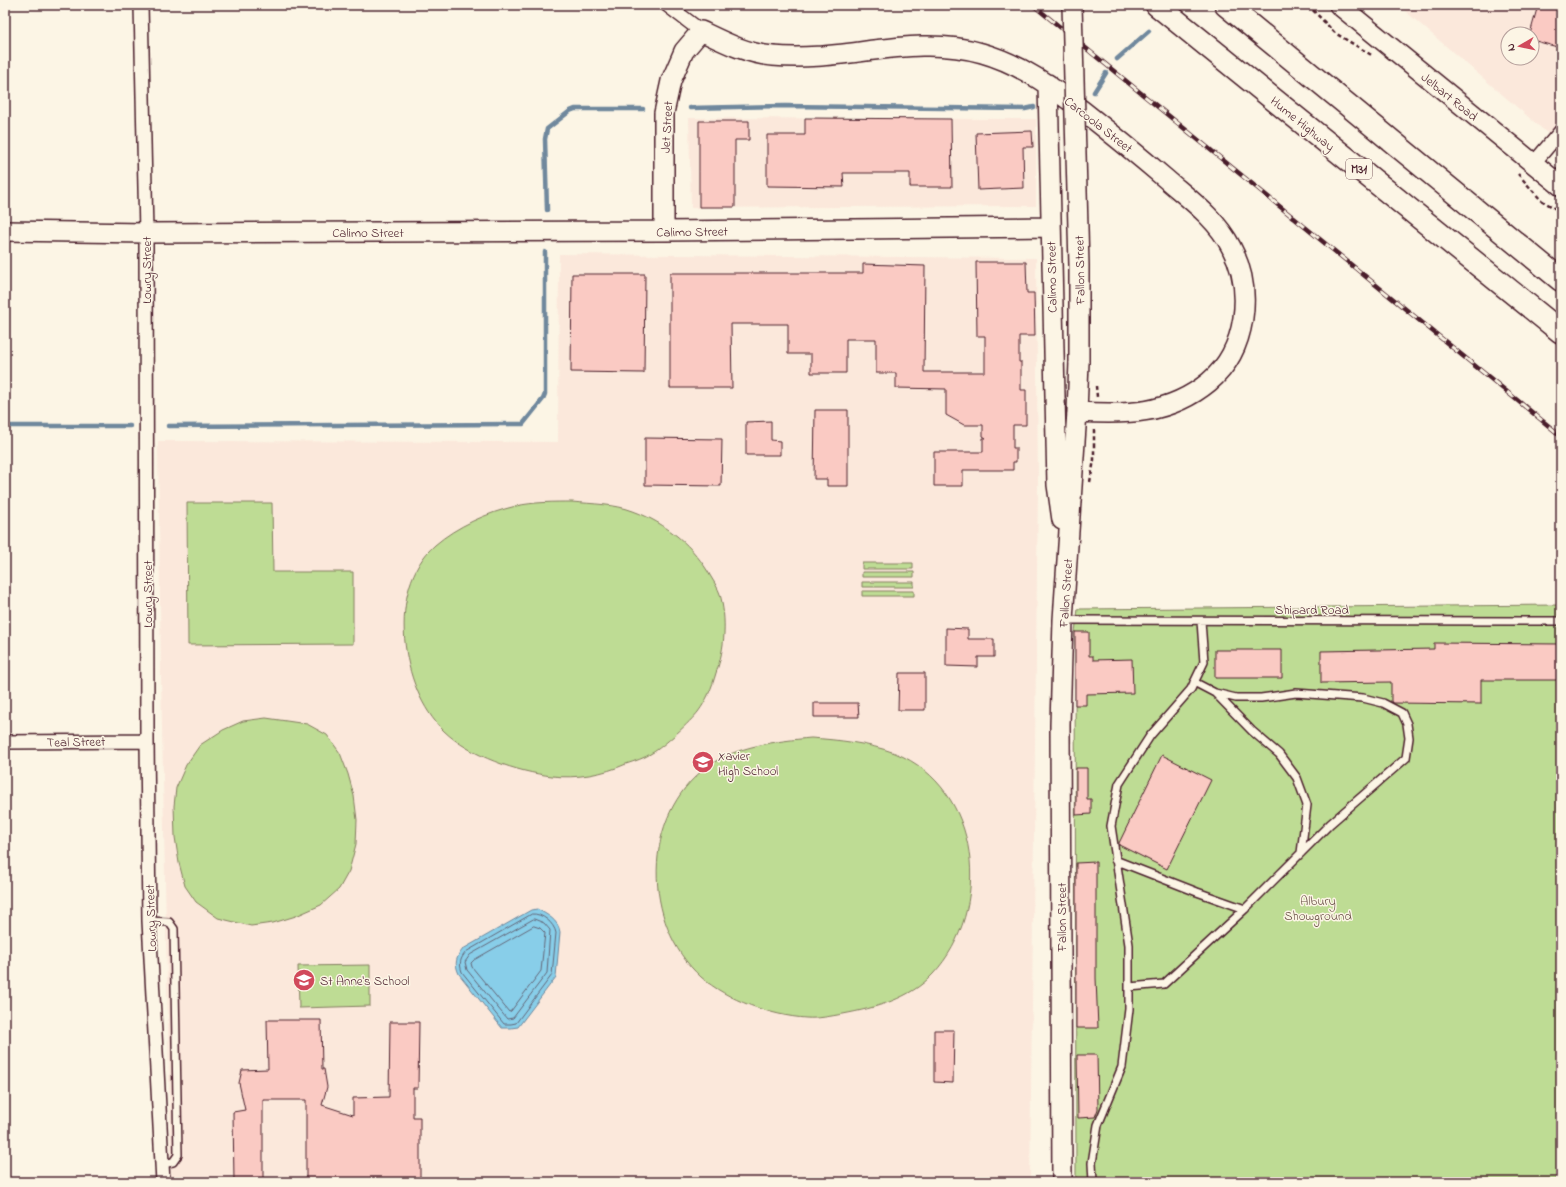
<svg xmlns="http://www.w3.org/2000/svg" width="1566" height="1187" font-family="'Indie Flower',sans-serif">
  <rect width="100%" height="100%" fill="#fcf5e5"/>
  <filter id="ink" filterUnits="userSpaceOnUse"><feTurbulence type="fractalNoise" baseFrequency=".025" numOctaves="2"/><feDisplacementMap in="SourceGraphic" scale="8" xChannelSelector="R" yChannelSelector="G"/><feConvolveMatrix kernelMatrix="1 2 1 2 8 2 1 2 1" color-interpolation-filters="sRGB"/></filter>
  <g filter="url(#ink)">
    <!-- built -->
    <path fill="#fbe8db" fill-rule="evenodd" d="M1398 5H1561V145ZM1508 34H1532V58H1508Z
      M689 118 1036 119V206L691 208Z
      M559 254 1036 258 1038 486 1030 1182H171L161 677 158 441 558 442Z"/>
    <!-- green -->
    <path fill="#bedc94" stroke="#847e60" d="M572 502C592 504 615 504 633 511 666 523 694 546 711 577 714 582 718 588 720 594 727 620 725 648 716 673 712 687 707 700 698 712 691 721 663 747 652 753 645 758 635 761 626 764 604 774 576 779 552 776 517 772 470 756 444 731 400 689 386 588 435 545 457 526 487 513 516 506 534 502 554 502 572 502Z
      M187 503H272L273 572H353V644L188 645Z
      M862 563H913V569H862Z
      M862 572H914V577H862Z
      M862 582H914V587H862Z
      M862 591H914V596H862Z
      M1561 605V1182H1076L1075 632 1078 609Z
      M266 718 307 724 327 735 340 753 348 774 354 796 357 820 356 844 349 871 339 889 321 905 296 916 273 923 251 926 218 918 196 902 185 886 179 863 175 837 174 806 176 788 186 765 200 745 223 730 243 721Z
      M811 738C839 740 868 743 895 753 982 788 993 910 933 974 910 999 875 1008 843 1014 831 1016 818 1019 806 1018 772 1016 727 1000 701 977 642 924 641 815 707 767 735 746 777 741 811 738Z
      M370 965V1006L299 1008 298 966Z"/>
    <!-- water -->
    <path fill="#88cee9" stroke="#6f889d" d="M537 909C548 915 558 920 560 932L556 977 518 1027 511 1028H502L459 974C454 963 456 958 463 949L531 910Z"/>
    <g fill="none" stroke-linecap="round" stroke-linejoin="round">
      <!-- shore -->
      <path stroke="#636577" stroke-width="1" d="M532 914C542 913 554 923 556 933L552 975 516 1023 511 1024H504L462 972C459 963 460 959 466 952Z
        M534 919 544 923 550 930 547 973 513 1018 507 1019 467 970 465 962 470 955Z
        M534 926 540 928 545 933 541 971 511 1011 509 1012 472 967 471 963 474 960Z"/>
      <!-- stream -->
      <path stroke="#6f889d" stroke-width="4.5" d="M1117 59 1149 31
        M1094 92 1106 73
        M690 108 785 106 1025 109 1034 107
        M547 210 545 139 547 129 570 111 575 109H643
        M5 426H130
        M168 426 523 424 543 399 545 394V252"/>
    </g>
    <!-- building -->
    <path fill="#facac3" stroke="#4a1f2b" d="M1538 5H1561V48L1532 40V34H1530Z
      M805 118 951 119 952 187H910V173H843L844 187 767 186V135H805Z
      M699 121H749V140H735V207H699Z
      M1032 131 1033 147H1023L1024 188 978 190 976 133Z
      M976 262H1026L1027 293H1034L1035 336H1019V362H1021V390H1026V425H1013V448H1016V462H1013V470H963V486H934V452H983V438H986L983 436V425H964L946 415V389L896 388V373H876V339H846V373H811V354H788V324H731L732 388H670V273H863V264L925 266 924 372H985V336H977Z
      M572 274H645L644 373 571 372Z
      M815 410H848V486H827V479H814Z
      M771 421V440L780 441V455H746V422Z
      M645 438 722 439 721 486 645 485Z
      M946 628 968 629V639H994V657H978V667L946 666Z
      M1075 632H1089V656H1093V660L1132 659 1133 693 1086 694V705H1075Z
      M1434 643 1561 644V680H1481V704L1394 703 1391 702V682L1321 683V651L1434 649Z
      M1215 650H1282V678H1215Z
      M899 673H925V710H898Z
      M814 703H858L859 717H814Z
      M1162 755 1211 780 1167 869 1119 845V843Z
      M1076 768H1087V799H1091V814L1076 815Z
      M1096 862V978L1098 1028H1076V863Z
      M267 1020H321L322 1069H324L327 1087 322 1105 353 1115V1098L389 1097 390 1022H419L418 1088H413V1117H420V1182H306V1100H263V1182H234L233 1112 245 1110 239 1083 242 1070 268 1069Z
      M934 1030H954L953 1083 934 1082Z
      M1077 1055H1097L1098 1109 1095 1117 1078 1118Z"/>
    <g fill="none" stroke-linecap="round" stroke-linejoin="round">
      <!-- lane casing -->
      <g stroke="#4a1f2b" stroke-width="10">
        <path id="lane" d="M1063 620 1561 621
          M1215 693 1252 731 1279 754 1297 778 1307 805 1301 853
          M1115 860 1197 892 1245 909
          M149 921 169 922 174 929 178 1155 173 1162 162 1164
          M1129 987 1164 984 1245 909 1330 824 1406 758 1409 738 1407 724 1402 713 1383 703 1363 698 1296 693 1261 698H1236L1215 693 1194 682
          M1093 1182 1092 1163 1098 1125 1122 1067 1129 1009V945L1111 826 1119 784 1150 736 1191 689 1204 662 1201 621"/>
      </g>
      <!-- street casing -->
      <g stroke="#4a1f2b" stroke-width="16">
        <path id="street" d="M141 5 146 233 147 741 149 921 163 1182
          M667 5 701 31
          M1533 164 1561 131
          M5 742 147 741"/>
      </g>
      <!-- secondary casing -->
      <g stroke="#4a1f2b" stroke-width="22">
        <path id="secondary" d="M1339 5 1561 186
          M1048 84 1057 485 1062 520
          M5 231 146 233 664 231 1050 227
          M664 231V113L671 81 684 51 701 31C724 42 747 54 773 56 842 63 913 33 982 53 1021 64 1052 87 1083 111 1111 133 1139 156 1166 179 1189 199 1217 219 1231 247 1254 290 1247 350 1209 382 1169 415 1126 415 1077 412
          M1062 1182 1060 725 1063 620 1077 412 1079 362"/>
      </g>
      <!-- highway casing -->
      <g stroke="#4a1f2b" stroke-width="25">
        <path id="highway" d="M1157 5 1561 332
          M1226 5 1561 280"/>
      </g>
      <!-- path -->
      <path stroke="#4a1f2b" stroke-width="2.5" stroke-dasharray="4 3" stroke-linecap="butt" d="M1308 5 1335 33 1373 56
        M1518 174 1541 200 1561 212
        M1096 386 1097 397
        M1090 482 1094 460V430"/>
      <!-- lane -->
      <use href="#lane" stroke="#fcf5e5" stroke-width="7"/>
      <!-- street -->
      <use href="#street" stroke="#fcf5e5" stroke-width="13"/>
      <!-- secondary -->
      <use href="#secondary" stroke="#fcf5e5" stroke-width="19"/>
      <!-- highway -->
      <use href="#highway" stroke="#fcf5e5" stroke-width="22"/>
      <!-- rail casing -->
      <g stroke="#4a1f2b" stroke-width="4.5">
        <path id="rail" d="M1033 5 1561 436"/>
      </g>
      <!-- rail -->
      <use href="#rail" stroke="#fcf5e5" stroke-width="3" stroke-dasharray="9" stroke-linecap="butt"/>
      <!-- secondary-bridge casing -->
      <g stroke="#4a1f2b" stroke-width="22" stroke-linecap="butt">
        <path id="secondary-bridge" d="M1072 5 1079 265V362"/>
      </g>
      <!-- secondary-bridge -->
      <use href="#secondary-bridge" stroke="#fcf5e5" stroke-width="19"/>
    </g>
  </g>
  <!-- icons -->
  <defs>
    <g id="school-disc" transform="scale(1.15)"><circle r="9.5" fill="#d1495b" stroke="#fcf5e5"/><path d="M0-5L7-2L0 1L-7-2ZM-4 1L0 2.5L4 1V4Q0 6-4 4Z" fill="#fff"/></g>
  </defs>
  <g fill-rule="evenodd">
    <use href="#school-disc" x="703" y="762"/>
    <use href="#school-disc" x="304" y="980"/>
  </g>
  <g text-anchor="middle" stroke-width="3" stroke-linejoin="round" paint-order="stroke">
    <!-- shield labels -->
    <rect fill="#fcf5e5" stroke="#7f5f63" stroke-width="1" x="1346" y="159" width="26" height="20" rx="3"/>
    <g font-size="12" font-weight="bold" fill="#4a1f2b">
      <text x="1359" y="173">M31</text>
    </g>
    <!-- street labels -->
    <g font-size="13" fill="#4a1f2b" stroke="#fcf5e5">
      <text transform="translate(1450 96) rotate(39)" y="5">Jelbart Road</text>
      <text transform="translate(1303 123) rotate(39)" y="5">Hume Highway</text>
      <text transform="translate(1099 124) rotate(38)" y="5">Carcoola Street</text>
      <text transform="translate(666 127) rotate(-87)" y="5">Jet Street</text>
      <text transform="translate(692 231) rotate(-1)" y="5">Calimo Street</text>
      <text x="368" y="237">Calimo Street</text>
      <text transform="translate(146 270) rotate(-90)" y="5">Lowry Street</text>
      <text transform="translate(1079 270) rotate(-91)" y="5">Fallon Street</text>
      <text transform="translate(1051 277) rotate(-91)" y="5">Calimo Street</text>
      <text transform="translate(1065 593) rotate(-86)" y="5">Fallon Street</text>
      <text transform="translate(147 594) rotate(-90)" y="5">Lowry Street</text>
      <text x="1312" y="614">Shipard Road</text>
      <text transform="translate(76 741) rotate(-1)" y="5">Teal Street</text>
      <text transform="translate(1061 917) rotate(-90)" y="5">Fallon Street</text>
      <text transform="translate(150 918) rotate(-92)" y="5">Lowry Street</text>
    </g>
    <!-- poi labels -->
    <g font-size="13" fill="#4a1f2b" stroke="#fcf5e5" text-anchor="start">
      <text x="718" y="760">Xavier<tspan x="718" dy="15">High School</tspan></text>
      <text x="320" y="985">St Anne's School</text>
    </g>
    <!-- park labels -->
    <g font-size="13" fill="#674e45" stroke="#fcf5e5">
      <text x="1318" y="905">Albury<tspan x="1318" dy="15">Showground</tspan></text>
    </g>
  </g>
  <!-- margin -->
  <rect width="1566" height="1187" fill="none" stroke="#fcf5e5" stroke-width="20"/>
  <rect x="10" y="10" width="1546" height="1167" fill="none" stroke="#4a1f2b" stroke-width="1.5" filter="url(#ink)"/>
  <!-- north arrow -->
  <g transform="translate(1520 46) rotate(261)"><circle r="19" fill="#fcf5e5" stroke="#b59f9b"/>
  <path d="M0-3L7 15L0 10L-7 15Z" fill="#d1495b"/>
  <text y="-6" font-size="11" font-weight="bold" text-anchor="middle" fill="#4a1f2b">N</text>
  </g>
</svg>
